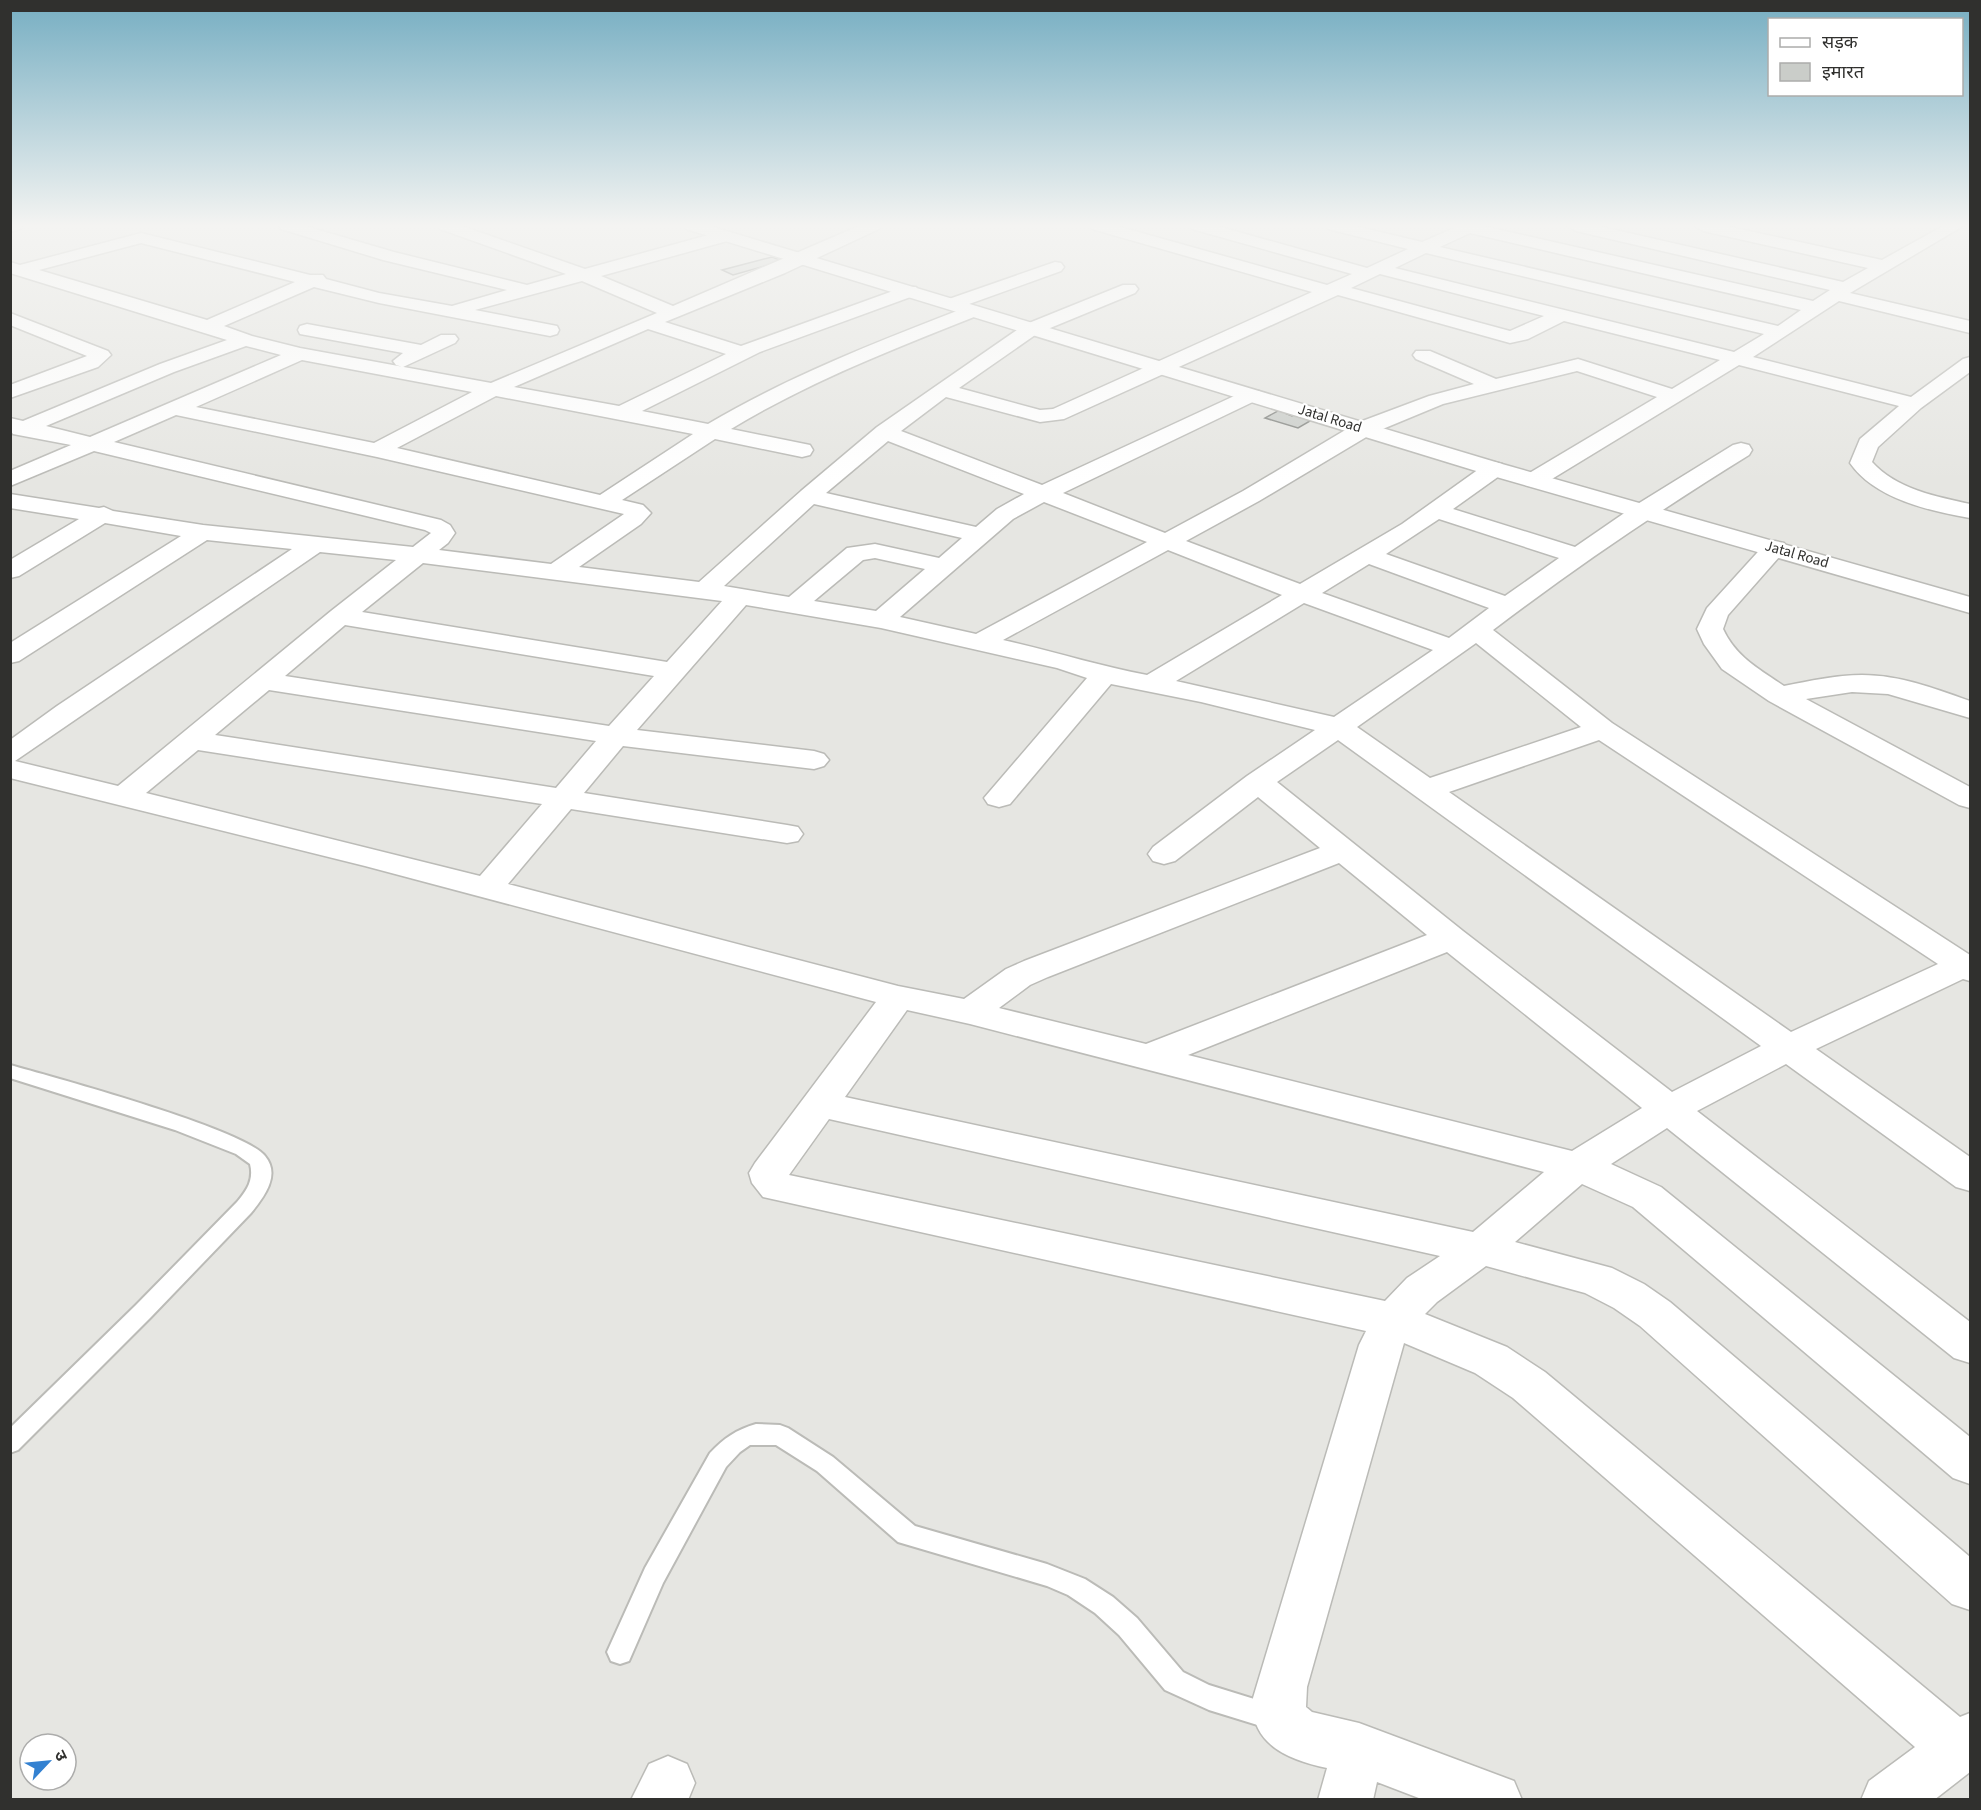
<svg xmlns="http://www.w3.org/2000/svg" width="1981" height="1810" font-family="'Source Sans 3','Noto Sans Devanagari',sans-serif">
  <rect width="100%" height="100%" fill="#e6e6e2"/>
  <!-- building -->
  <path fill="#cacdc9" stroke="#868884" stroke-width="1.5" d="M772 257 783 261 733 275 722 270Z
    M1285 407 1295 410 1287 414 1292 416 1300 412 1317 417 1298 428 1265 418Z"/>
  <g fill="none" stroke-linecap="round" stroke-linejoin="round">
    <!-- service casing -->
    <g stroke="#bbbbb7" stroke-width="4">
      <path id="service" d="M10 1065C53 1077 244 1129 265 1156 281 1175 264 1197 251 1213L151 1317 18 1450 10 1453V1428L136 1305 237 1202C247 1190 254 1180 250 1164L236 1154 175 1130 10 1078Z
        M756 1424 780 1425 788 1428 833 1457 915 1526 1047 1564 1085 1579 1113 1597 1137 1618 1183 1672 1209 1685 1283 1708 1287 1717 1283 1726 1274 1730 1209 1710 1165 1690 1119 1635 1095 1613 1068 1595 1047 1586 898 1542 817 1471 776 1445H750L740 1452 726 1467 663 1583 629 1661 620 1664 611 1661 607 1652 645 1568 710 1453C724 1438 736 1430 756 1424Z"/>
    </g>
    <!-- minor casing -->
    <g stroke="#bbbbb7" stroke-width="3">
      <path id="minor" d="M10 226H22L20 229 10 232Z
        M279 226H305L394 252 527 285 566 274 440 229 438 226H462L585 269 719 232H731L733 236 731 240 601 276 673 306 859 226H881L879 229 785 273 665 322 741 346 904 287H916L919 291 916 295 760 352 642 411 708 424C791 375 877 342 967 307H979L982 311 979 315C894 349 810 381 731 429L810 445 813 450 810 455 802 457 715 439 622 500 643 505 651 513 641 524 579 567 699 582 801 491 877 427 936 386 1024 325 1123 285H1135L1138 289 1135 293 1038 333 959 388 1040 410 1053 409 1312 292 1092 229 1090 226H1117L1327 285 1352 274 1192 229 1190 226H1217L1367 268 1408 249 1328 229 1326 226H1355L1422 242 1454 228 1452 226H1483L1813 301 1830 290 1576 231 1568 226H1598L1843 282 1868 268 1703 231 1695 226H1726L1882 260 1943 226H1963L1850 293 1970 321V333L1839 301 1753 357 1911 397 1963 359 1970 357V372L1921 408 1878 447 1872 462C1896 489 1937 497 1970 504V518C1930 511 1875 499 1850 463L1860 439 1899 406 1739 365 1542 485 1534 487 1526 485 1523 480 1526 475 1657 397 1577 371 1443 404 1373 433 1259 501 1186 541 1300 584 1402 524 1486 464 1494 462 1502 464 1505 469 1502 474 1453 509 1575 547 1636 505 1733 445 1741 443 1749 445 1752 450 1749 455C1660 510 1576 567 1493 630L1612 723 1970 955V981L1963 979 1816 1049 1970 1157V1191L1956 1187 1786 1064 1697 1111 1970 1322V1363L1954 1358 1667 1128 1611 1164 1661 1187 1970 1437V1484L1953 1478 1633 1207 1582 1184 1515 1242 1612 1268 1644 1284 1670 1302 1970 1557V1610L1952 1604 1640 1326 1614 1308 1585 1293 1486 1266 1437 1302 1425 1314 1507 1347 1545 1372 1960 1717 1970 1713V1772L1934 1800H1861L1869 1781 1915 1747 1513 1398 1475 1373 1404 1343 1307 1687 1306 1707 1312 1712 1359 1723 1514 1781 1522 1800H1424L1377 1782 1373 1800H1318L1327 1768C1288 1760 1249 1744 1253 1698L1359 1345 1366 1331 763 1197 752 1183 749 1173 755 1163 876 1002 365 866 10 778V740L57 706 292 549 207 540 19 661 10 663V643L181 536 105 523 19 576 10 578V560L79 519 10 508V494L99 508 104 507 113 511 203 525 413 547 431 533 425 530 94 451 10 486V471L71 445 13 434 10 430V418L23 421 160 364 227 340 10 273V262L20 265 141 233 310 275H323L326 279 379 293 452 306 507 290 383 260 281 229ZM1470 233 1801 310 1778 326 1440 247ZM141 243 295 282 207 320 39 270ZM1426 253 1764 334 1734 352 1395 268ZM1380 274 1544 316 1510 331 1351 288ZM582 281 657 313 491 383 300 348 252 336 224 326 314 287 379 303 550 336 557 334 559 330 557 326 475 310ZM1338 295 1510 343 1528 339 1564 321 1720 360 1672 389 1578 359 1496 379 1430 351H1416L1413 355 1416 359 1474 384 1429 396 1357 423 1243 491 1165 533 1063 493 1259 399 1262 395 1259 391H1245L1042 485 901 431 946 397 1040 422 1064 419ZM648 329 726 354 619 406 514 387ZM246 346 281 355 90 437 46 426 174 372ZM302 360 472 392 374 443 196 407ZM496 396 693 434 600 495 397 448ZM176 415 377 457 624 514 551 564 439 550 448 543 455 533 450 525 441 520 114 442ZM888 441 1024 494 997 509 976 527 826 493ZM1044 502 1147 542 976 634 900 617 1013 519ZM814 504 962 538 939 558 875 544 847 548 789 597 724 586ZM1439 519 1559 558 1505 596 1386 554ZM1168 550 1282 595 1147 675C1099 666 1052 651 1003 640ZM320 552 396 560 331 611 118 786 15 761ZM875 558 925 569 876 611 814 601 863 560ZM423 563 722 601 667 662 362 612ZM1369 564 1489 608 1449 638 1322 593ZM1304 603 1433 650 1334 717 1176 681ZM746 605 881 628 1057 668 1087 678 984 798 988 804 999 807 1010 804 1111 684 1201 702 1315 730 1247 776 1153 847 1148 854 1153 861 1164 864 1175 861 1258 797 1320 848 1024 961 1006 969 964 999 898 986 508 884 571 809 787 843 798 841 803 834 798 827 787 825 584 793 623 746 814 769 824 766 829 760 824 754 814 751 637 730ZM345 625 654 676 609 726 285 676ZM1476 643 1581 727 1430 778 1357 727ZM269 690 596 741 556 788 215 735ZM1338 740 1761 1046 1672 1092 1463 931 1277 782ZM1599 740 1938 964 1791 1032 1449 792ZM198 750 542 804 480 876 146 793ZM1339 863 1427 935 1146 1044 999 1008 1030 985 1048 977ZM1447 952 1642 1108 1572 1151 1188 1055ZM907 1010 970 1024 1544 1172 1473 1232 845 1097ZM829 1119 1440 1256 1407 1278 1385 1301 789 1175Z
        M1055 262 1061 263 1064 267 1061 271 958 308H946L943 304 946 300Z
        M10 313 108 351 111 355 98 367 10 398V385L87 356 10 325Z
        M307 324 421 345 441 335H455L458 339 455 343 403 367 396 365 393 361 403 353 300 334 298 330 300 326Z
        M1775 541 1784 543 1787 548 1728 615 1723 629C1736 657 1759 669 1784 686 1810 681 1836 675 1862 675 1900 675 1936 689 1970 701V718L1888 694 1852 692 1806 699 1970 787V808L1959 805 1769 701 1722 669 1704 644 1697 629 1707 608 1766 543Z
        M668 1756 687 1764 695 1783 688 1800H631L649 1764Z"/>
    </g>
    <!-- secondary casing -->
    <g stroke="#bbbbb7" stroke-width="3">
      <path id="secondary" d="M684 226H710L1502 464 1970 597V613L1486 474 686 229Z"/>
    </g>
    <!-- service -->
    <use href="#service" fill="#fff" fill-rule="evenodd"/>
    <!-- minor -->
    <use href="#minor" fill="#fff" fill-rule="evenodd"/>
    <!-- secondary -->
    <use href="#secondary" fill="#fff" fill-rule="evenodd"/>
  </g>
  <!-- sky -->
  <linearGradient id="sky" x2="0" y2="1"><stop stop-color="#76aec2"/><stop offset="0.47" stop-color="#f4f4f2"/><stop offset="1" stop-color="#f4f4f2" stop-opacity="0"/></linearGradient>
  <rect width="1981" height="480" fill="url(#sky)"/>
  <g text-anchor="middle" stroke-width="4.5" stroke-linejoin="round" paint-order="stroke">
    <!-- far-street labels -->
    <g font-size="15" fill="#30302e" stroke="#fff">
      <text transform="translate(1330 418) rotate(17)" y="5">Jatal Road</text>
      <text transform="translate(1797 554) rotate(16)" y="5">Jatal Road</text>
    </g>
  </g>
  <!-- border -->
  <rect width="1981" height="1810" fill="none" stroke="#30302e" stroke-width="24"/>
  <!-- legend -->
  <rect x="1768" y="18" width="195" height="78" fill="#ffffff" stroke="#acacab" stroke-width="1.5"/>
  <rect x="1780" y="38" width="30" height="9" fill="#ffffff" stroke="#acacab" stroke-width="1.5"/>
  <text x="1822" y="48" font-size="18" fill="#30302e">सड़क</text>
  <rect x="1780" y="63" width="30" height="18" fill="#cacdc9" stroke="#acacab" stroke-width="1.5"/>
  <text x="1822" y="78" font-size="18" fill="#30302e">इमारत</text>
  <!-- north arrow -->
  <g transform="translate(48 1762) rotate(64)"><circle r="28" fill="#ffffff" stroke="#acacab" stroke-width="1.5"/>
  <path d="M0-4.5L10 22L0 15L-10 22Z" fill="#3381d1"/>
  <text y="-9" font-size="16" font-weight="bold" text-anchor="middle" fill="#30302e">उ</text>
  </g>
</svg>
